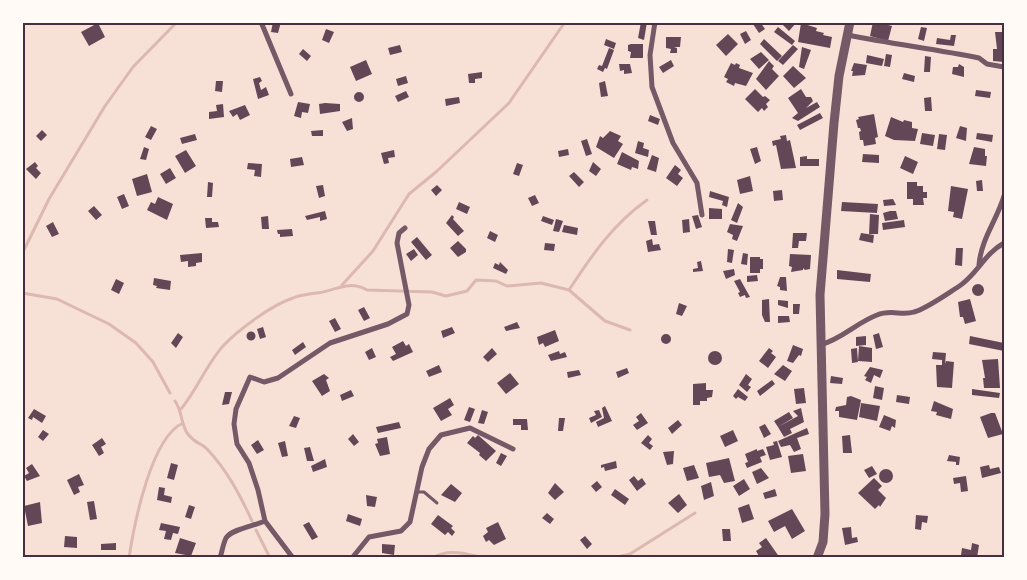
<svg xmlns="http://www.w3.org/2000/svg" width="1027" height="580" font-family="Raleway,sans-serif">
  <rect width="100%" height="100%" fill="#f7e1d7"/>
  <g fill="none" stroke-linecap="round" stroke-linejoin="round">
    <!-- stream -->
    <path stroke="#dcb8b0" stroke-width="3" d="M22 254 49 199 105 106 133 67 177 22
      M342 285 373 251 409 194 436 172 509 103 565 22
      M569 290C592 255 613 224 647 200
      M22 293 57 299 109 324 136 343 153 362 170 393
      M175 401C182 411 181 423 187 433 195 444 200 442 207 449 227 470 240 495 252 521
      M181 409C197 390 207 363 224 345 239 329 272 305 293 298 302 294 313 294 323 292 340 288 350 281 367 290L432 292 446 296 467 291 476 280 496 281 507 286 541 283 569 290 605 321 630 330
      M256 530 270 558
      M129 558C134 525 151 437 183 423
      M433 558C447 548 469 554 484 558
      M613 558 630 554 695 513"/>
  </g>
  <!-- building -->
  <path fill="#644757" d="M273 22H281L278 33 271 32Z
    M641 22H647L644 40 638 38Z
    M755 22H760L765 29 759 33 753 24Z
    M780 22H797L789 31Z
    M873 22H888V25L892 26 888 41 870 36Z
    M98 23 105 37 89 46 81 32Z
    M801 23 817 28 816 31 824 33 823 35 832 37 830 48 798 42Z
    M778 27 795 41 792 45 774 32Z
    M921 27 927 28 924 41 918 39Z
    M326 29 334 32 329 43 322 40Z
    M746 31 751 40 745 44 740 34Z
    M995 32H1004V62L993 61V49H997Z
    M728 34 738 44 726 56 716 45Z
    M951 35H956L954 46 936 44 937 38 950 40Z
    M666 37H681L680 47H674L677 48V53H670L671 49 666 48Z
    M606 39 616 43 614 49 604 45Z
    M764 39 782 56 777 61 760 44Z
    M631 44H643V58H630L631 52 628 51V45Z
    M400 45 402 52 390 55 388 48Z
    M793 45 798 49 783 65 778 61Z
    M802 47 811 50 804 69 799 67Z
    M609 48 614 50 607 69 605 68 603 72 597 69 599 65 602 66Z
    M303 49 311 56 307 61 299 54Z
    M761 52 769 60 759 69 750 59Z
    M886 54 892 55 890 67 884 66Z
    M867 55 884 59 882 66 866 63Z
    M925 56 931 57 930 72H924Z
    M366 60 372 74 356 81 350 67Z
    M671 60 674 66 663 73 659 67Z
    M769 61 774 66 772 69 779 76 766 90 756 79Z
    M731 63 735 65 736 63 740 65 739 68 753 73 746 86 735 83 734 86 726 82 728 79 724 77Z
    M854 63 867 65 865 75 852 76 853 71H851Z
    M619 64H630L632 73 624 74V70L620 71Z
    M959 64 964 67V77L952 74 953 67H958Z
    M793 66 806 78 794 88 783 76Z
    M482 72V78L475 79V83H469L468 74Z
    M904 73 915 76 914 82 902 79Z
    M406 76 408 83 398 86 396 79Z
    M260 77 262 81 259 83 261 90 266 87 269 95 258 99 253 79Z
    M216 81H223L222 92 215 91Z
    M605 81 608 96 601 97 599 83Z
    M755 89 763 97 765 96 770 100 766 104 768 107 764 111 762 108 758 112 745 99Z
    M801 89 806 97H811L813 101 806 108 817 102 820 107 798 121 792 118 798 113 788 98Z
    M976 90 991 92 990 98 975 96Z
    M406 91 409 97 398 102 395 96Z
    M354 97a5 5 0 1 1 10 0a5 5 0 1 1-10 0Z
    M459 97 460 103 446 106 445 99Z
    M931 97 932 111H925L924 98Z
    M298 102 310 104 308 113 302 112 301 118 294 116Z
    M325 103 340 104V111L320 114 319 104Z
    M223 104 224 117 209 119V112L217 111 216 105Z
    M245 105 250 115 240 120 237 114 233 117 229 111Z
    M820 113 823 118 800 130 797 125Z
    M874 114 878 137 875 138 876 144 864 146 863 140H860L859 132 861 131 860 128H858L856 120 859 119 858 117Z
    M650 115 660 119 658 125 648 121Z
    M891 117 903 122 904 120 912 122V128L918 129 915 141 894 140 885 136Z
    M352 118 353 129 347 131 342 122Z
    M151 126 157 129 151 140 145 137Z
    M960 126 967 128 966 141 956 138Z
    M42 130 47 135 41 141 36 136Z
    M323 130V136H312L311 131Z
    M610 131 621 136 618 141 623 144 614 158 596 147 600 136 603 138Z
    M922 133 935 135 933 146 920 144Z
    M977 133 993 135 992 142 976 139Z
    M195 134 197 140 182 144 180 138Z
    M939 134 947 135 945 150 937 149Z
    M786 135 787 141 790 140 796 168 781 169 776 145 773 146 772 141 781 139 780 136Z
    M587 139 592 154 586 156 581 141Z
    M638 141 644 143 643 148 649 150 648 157 635 153Z
    M144 147 149 149 146 160 140 159Z
    M757 147 761 161 755 164 750 149Z
    M974 147 985 149V156H987L986 166 969 164Z
    M568 149 569 155 559 157 558 151Z
    M186 150 196 166 185 173 175 156Z
    M394 150 395 157 388 158 389 163 384 164 381 153Z
    M622 152 639 161 638 169 632 167 631 170 617 164Z
    M863 154 879 155V163L862 162Z
    M652 155 659 158 656 172 647 169Z
    M807 156V159H819V166H800V157Z
    M905 156 918 162 913 174 900 168Z
    M302 157 304 165 291 167 290 159Z
    M35 162 38 166 36 168 41 173 36 179 26 169Z
    M593 162 601 169 596 176 589 171Z
    M248 163 262 164 261 177 254 176 255 170 247 169Z
    M517 163 523 165 519 176 513 174Z
    M675 165 681 170 678 174 683 178 677 186 666 178Z
    M170 168 176 178 166 184 160 174Z
    M574 172 584 182 579 187 569 176Z
    M147 174 152 192 137 196 132 179Z
    M750 176 753 191 740 194 737 180Z
    M982 180 983 191H977L976 181Z
    M208 182 213 183 212 197H207Z
    M907 182H917V186H923V192H927V198H923L924 205H913V199H907Z
    M323 185 325 196 319 198 316 186Z
    M437 185 442 190 436 196 431 190Z
    M951 186 968 189 962 219 953 217 954 212 948 211Z
    M782 190 783 200 774 201 773 191Z
    M710 191 729 197 727 207 722 205 723 201 709 197Z
    M124 194 129 206 122 209 117 197Z
    M535 195 539 203 532 206 528 198Z
    M158 197 173 204 167 220 147 210 151 202 155 204Z
    M893 199 896 205 884 206 883 200Z
    M459 202 470 207 467 214 456 209Z
    M842 202 878 204 877 213 841 211Z
    M738 203 743 207 737 223 731 220Z
    M94 206 102 215 96 220 88 211Z
    M709 208 722 209V219H709Z
    M325 211 327 219 320 221V217L307 220 305 216Z
    M890 211H896L898 219 885 221 883 213Z
    M870 214 879 215 878 234H869Z
    M452 215 454 217 453 219 464 231 458 236 446 223Z
    M698 215 702 227 696 229 692 216Z
    M268 216 269 229H262L261 217Z
    M543 216 554 220 552 225 541 221Z
    M205 218H212V222H218L219 227 206 228Z
    M556 219 563 221 559 232 553 231Z
    M689 219 690 232 683 233 682 220Z
    M904 220 905 227 883 230 882 223Z
    M648 221H655L657 235H651Z
    M53 222 59 234 52 237 46 226Z
    M730 224 743 226 737 241 732 239 733 235 727 232Z
    M564 225 578 228 577 235 562 232Z
    M292 229 293 236 280 237V234H278L277 230Z
    M490 231 498 235 495 242 487 238Z
    M793 233H807L806 241H799L798 248H792Z
    M861 233 874 235 873 243 859 240Z
    M417 237 432 255 426 260 411 242Z
    M652 239 653 245 659 244 661 250 648 252 646 241Z
    M458 241 466 249V252L458 257 450 248Z
    M545 243 555 244 554 251 544 250Z
    M956 248H963L962 266 955 265Z
    M414 249 418 255 411 261 406 254Z
    M728 249 734 250 732 263 727 262Z
    M202 253V262L196 263V266L188 267V261L181 262 180 255Z
    M743 253 748 254 747 265 741 264Z
    M790 254 811 255 810 269 805 270 803 268V270L791 272 792 267 789 266Z
    M750 257H760V259H763V269H760V273H750Z
    M701 261 703 271 693 272V269L698 268 697 262Z
    M500 262 508 270 506 274 493 268 495 263 499 265Z
    M734 269 735 275 726 279 723 271Z
    M837 270 871 274 870 282 837 279Z
    M757 275 758 281 747 282V276Z
    M780 277H786L787 291 780 290V287L777 286Z
    M154 278 171 281 170 290 156 288 157 286 153 285Z
    M116 279 124 283 119 294 111 290Z
    M740 279 750 297 746 298 745 295 740 297 738 293 740 292 734 281Z
    M972 290a6 6 0 1 1 12 0a6 6 0 1 1-12 0Z
    M769 299 770 322H765L762 315V300Z
    M970 299 976 321 965 324 963 317H960L958 302Z
    M778 300 788 301V308L778 305Z
    M679 303 687 306 682 316 676 314Z
    M793 304H800L799 314H793Z
    M364 307 370 318 364 321 358 310Z
    M778 316H789L790 322 778 323Z
    M335 318 341 329 335 332 329 321Z
    M517 322 520 328 506 331 504 327Z
    M263 327 266 337 260 339 257 329Z
    M452 327 455 333 443 338 441 331Z
    M555 330 559 341 545 347 543 343 539 345 537 337Z
    M246.5 336a4.5 4.5 0 1 1 9 0a4.5 4.5 0 1 1-9 0Z
    M178 333 183 337 176 348 171 343Z
    M879 333 883 347 876 349 873 335Z
    M661 339a5 5 0 1 1 10 0a5 5 0 1 1-10 0Z
    M866 336V345L856 346V337Z
    M970 336 1004 343V351L969 344Z
    M403 341 406 346 409 344 413 352 393 361 390 357 396 354 392 347Z
    M303 342 306 347 295 355 292 350Z
    M793 345 803 349 801 356 799 355 793 363 787 361Z
    M859 346 872 348V362L858 361Z
    M372 348 376 357 369 360 365 352Z
    M492 348 497 354 488 362 483 357Z
    M769 348 773 351 771 353 776 357 768 368 759 361Z
    M857 348 858 362 852 363 851 349Z
    M708 358a7 7 0 1 1 14 0a7 7 0 1 1-14 0Z
    M559 351 560 354 565 352 567 357 551 361 548 355Z
    M933 352 946 353 945 364 946 361 954 362 952 388 937 387 936 365H942V360L932 359Z
    M998 359 1000 388H984L983 378H985L982 360Z
    M439 365 442 372 429 377 426 371Z
    M783 365 792 371 785 381 774 374Z
    M870 367 883 370 880 378 874 375 871 383 865 380 867 377 864 376Z
    M627 368 629 373 618 378 616 372Z
    M579 370 581 375 568 378 567 372Z
    M510 373 519 384 506 394 497 383Z
    M324 374 329 378 326 380 330 391 322 396 312 381Z
    M746 374 752 379 748 385 751 387 747 392 739 385Z
    M831 376 843 378 842 384 830 383Z
    M772 380 775 384 760 396 757 391Z
    M706 383V390H713L712 397 707 398V401H700V405H693V384Z
    M875 386 884 388 882 400 873 398Z
    M804 388 806 403 796 404 794 389Z
    M738 389 748 397 745 401 738 397 736 399 733 396Z
    M972 389 1000 393 999 398 972 395Z
    M351 390 354 396 342 401 340 395Z
    M225 392H232L229 404 222 405Z
    M897 395 910 397 909 404 896 402Z
    M851 396 861 400 857 420 839 417V411H835L836 407 846 405 847 397Z
    M450 398 454 405 448 409 452 415 441 421 433 408Z
    M934 401 953 409 951 419 936 415 937 412 931 411Z
    M861 403 880 406 877 421 859 417Z
    M605 406 612 421 598 427 596 422 604 418 602 408Z
    M469 407 475 409 470 422 464 420Z
    M801 408 804 422 790 429 792 433 784 437 778 427 798 416 793 411Z
    M34 409 46 416 42 423 33 417 32 420 28 418Z
    M482 410 488 412 484 424 478 423Z
    M599 410 602 417 591 423 589 418 596 415 594 411Z
    M789 412 793 418 778 427 774 421Z
    M641 413 648 423 637 430 633 425 639 421 636 417Z
    M991 413H995L1003 434 988 438 980 417Z
    M884 415 896 420 895 428 892 426 890 431 879 427Z
    M294 416 300 418 296 428 289 426Z
    M559 418H565L563 431H558Z
    M513 419H527L528 430H521V425H513Z
    M678 420 682 425 672 434 668 428Z
    M399 422 401 428 378 433 376 427Z
    M765 424 771 434 764 438 759 427Z
    M807 428 809 434 797 438 801 449 794 452 790 445 781 447 778 441Z
    M43 430 49 434 43 441 38 437Z
    M733 430 738 441 725 447 720 436Z
    M353 434 359 442 354 446 348 439Z
    M478 435 496 451 486 461 479 455 480 453 467 443 473 436 475 438Z
    M648 435 652 439 649 443 653 446 650 450 641 443Z
    M850 435 852 453H843L842 436Z
    M387 437 390 454 380 456 375 444 378 443 377 439Z
    M102 438 106 444 101 447 104 453 99 456 92 445Z
    M258 440 264 450 257 454 251 445Z
    M285 441 288 456 282 457 278 443Z
    M777 441 782 457 770 460 766 447 774 445 773 442Z
    M310 447 314 461H307L304 448Z
    M757 449V451L763 449 766 455 760 457 762 462 747 468 745 463 748 462 745 454Z
    M674 451 673 464 667 465 663 452Z
    M501 453 507 456 501 466 496 463Z
    M803 454 806 471 791 473 788 456Z
    M949 455 960 457 959 465H956V462L947 461Z
    M729 458 735 481 724 483 720 475 709 477 706 463Z
    M325 459 327 467 313 472 311 466Z
    M616 461 617 468 605 471 604 467 601 468V465Z
    M171 463 178 465 174 480 167 478Z
    M32 464 40 476 27 481 24 476 29 473 26 468Z
    M694 465 699 478 687 481 683 468Z
    M989 465 990 469 999 467 1001 473 982 478 980 467Z
    M872 466 877 474 869 478 864 470Z
    M761 468 769 478 757 484 752 472Z
    M879 476a7 7 0 1 1 14 0a7 7 0 1 1-14 0Z
    M79 474 84 485 78 487 80 492 74 495 67 480Z
    M634 476 638 481 642 478 646 484 637 491 629 480Z
    M966 476 968 491 961 492 960 483 954 484 953 478Z
    M874 478 882 486 878 490 886 498 880 507 879 505 875 509 858 493Z
    M744 479 750 489 739 496 733 486Z
    M597 481 602 487 596 492 591 486Z
    M711 482 714 496 704 500 701 486Z
    M555 483 564 492 555 500 548 493Z
    M451 484 462 493 455 502 441 495Z
    M159 487 165 488 164 495 172 497 171 503 157 500Z
    M615 489 629 499 625 505 611 495Z
    M775 489 777 496 765 499 763 493Z
    M679 494 687 505 678 513 668 503Z
    M366 495 377 497 375 507 367 506Z
    M94 501 97 519 90 520 87 502Z
    M40 502 42 523 28 526 24 506Z
    M749 504 754 519 742 523 738 508Z
    M189 505 195 507 191 519 185 517Z
    M792 509 805 531 792 539 785 526 774 532 768 521Z
    M547 513 554 519 550 524 542 518Z
    M348 514 362 519 360 526 346 521Z
    M438 515 453 526 451 528 455 532 452 536 448 532 445 535 431 524Z
    M916 515 928 516 927 523 922 522 921 530 915 529Z
    M309 522 318 537 312 540 303 525Z
    M498 522 506 539 494 545 489 540 486 542 483 536 488 532 486 528Z
    M161 523 180 527 178 534 173 533 171 540 164 539 166 531 159 530Z
    M851 527 852 538 857 537 858 542 845 545 842 528Z
    M722 529H730L731 541H723Z
    M65 536 77 537V548L64 547Z
    M585 536 592 544 587 549 580 540Z
    M180 538 196 543 191 556 175 553Z
    M766 538 780 558H760L756 551 762 547 759 543Z
    M116 543V550H101V544Z
    M972 543 979 545 977 558 961 555 962 548 971 550Z
    M382 544 395 545 394 555 382 553Z"/>
  <g fill="none" stroke-linecap="round" stroke-linejoin="round">
    <!-- service -->
    <path stroke="#755966" stroke-width="3" d="M417 492H424L437 503"/>
    <!-- minor -->
    <path stroke="#755966" stroke-width="5" d="M261 22 291 94
      M655 22 650 55 652 87 673 143 697 183 702 215
      M848 35C892 44 935 49 979 58L987 64 1004 67
      M979 265C981 239 997 220 1004 196
      M820 345C842 339 856 323 877 315 891 309 902 316 914 312 926 309 947 294 958 287 977 275 984 254 1004 243
      M22 555 23 558
      M220 558C222 552 223 544 226 538 232 529 254 526 265 521
      M293 558 265 521 258 490 249 463 237 444 234 424 236 409 250 377 264 382 278 378 330 343 388 324 407 314 409 305 397 243 399 233 405 228
      M352 558 369 537 401 531 410 522 422 467 429 449 441 435 470 428 513 449"/>
    <!-- tertiary -->
    <path stroke="#755966" stroke-width="9" d="M817 558 823 542 825 514 820 295 834 123 839 76 850 22"/>
  </g>
  <!-- border -->
  <rect width="1027" height="580" fill="none" stroke="#fffaf5" stroke-width="48"/>
  <rect x="24" y="24" width="979" height="532" fill="none" stroke="#4a2c40" stroke-width="2"/>
</svg>
